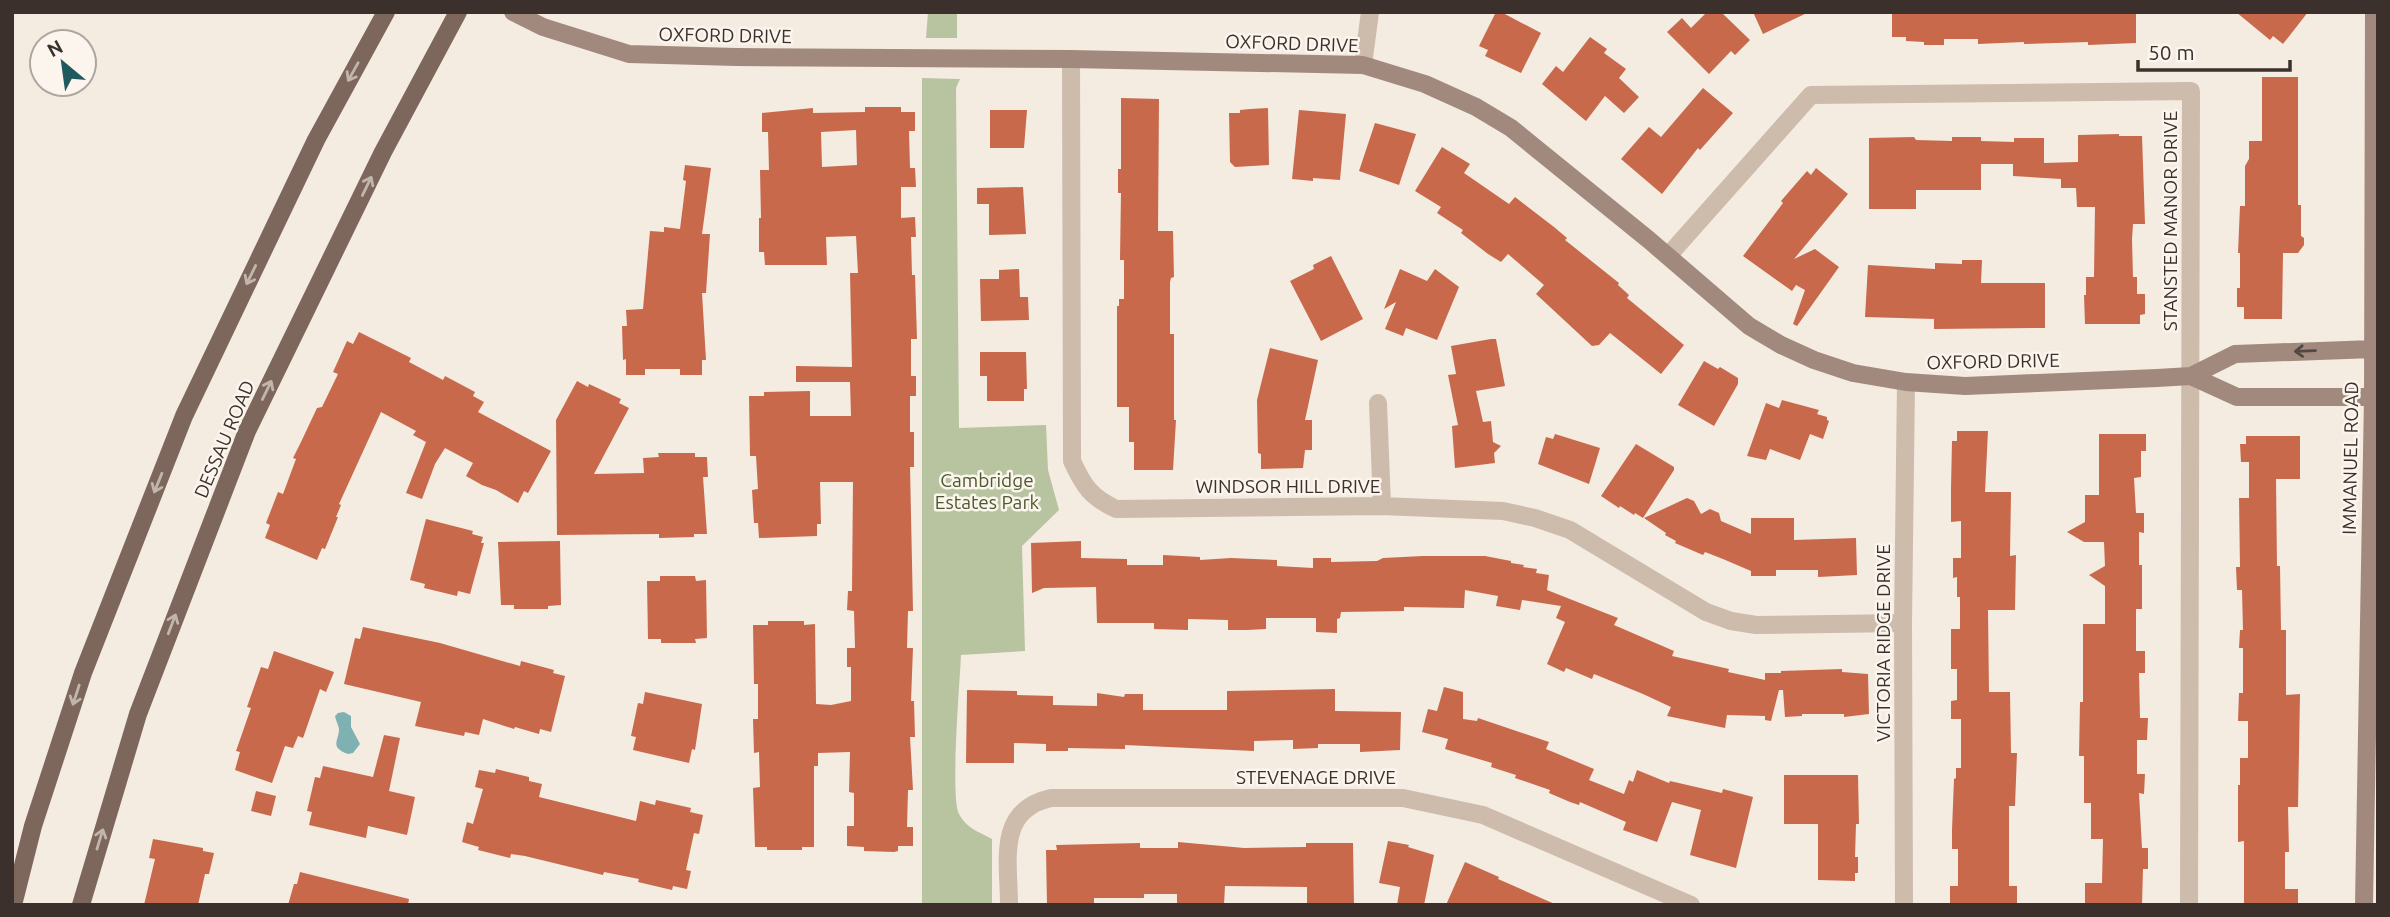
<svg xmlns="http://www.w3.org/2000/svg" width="2390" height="917" font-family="Ubuntu,sans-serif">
  <rect width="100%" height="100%" fill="#f4ebe1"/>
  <!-- green -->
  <path fill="#b8c4a0" d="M928 12H957V38H926Z
    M922 78 960 79 956 88 959 428 1046 425 1048 470 1059 510 1022 546 1025 651 961 655C960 680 950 798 959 814 966 828 979 832 992 839V905H922Z"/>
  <!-- water -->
  <path fill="#7fb0b2" d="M344 712 351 716V727L360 744 353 753 348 754C329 747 339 741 339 729 338 724 336 721 335 716L338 713Z"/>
  <!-- building -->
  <path fill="#c8694b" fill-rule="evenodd" d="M1496 12H1501L1541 33 1521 73 1485 56 1488 50 1479 46Z
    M1707 12H1721L1750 40 1735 55 1731 51 1709 74 1667 32 1682 18 1691 28Z
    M1753 12H1809L1763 34Z
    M1892 12H2136V43L2088 45V42L2024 44V42L1978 44V39H1944V45H1924V42L1906 41V37H1892Z
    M2236 12H2308L2283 44 2273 36 2270 40Z
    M1590 37 1607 49 1604 53 1626 69 1619 78 1639 97 1624 113 1605 96 1586 121 1542 84 1556 66 1563 72Z
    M2262 77H2298V205H2301V236L2304 238V245L2298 253H2283L2282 319H2244V307H2237V288H2240V253H2238L2240 206H2245V166L2249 159V141H2262Z
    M1703 88 1733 113 1700 150 1698 148 1662 194 1621 159 1649 127 1661 137Z
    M1121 98 1159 99 1158 231H1173L1174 277 1171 278 1170 282V334H1174V420H1176L1173 470H1134V442H1129V407H1117V306H1119V299H1124V260H1120L1121 193H1118V169H1121Z
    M865 107H901V112H915V131H909L910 168H915L916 187H901V218L915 217 916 237H911L912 275H915L917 339H911V376H916V396H910V432H914V467H910L913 611H908L907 648H913L911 701H914L915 737H910L913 790H908L907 827H913V846H898V851L894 852 864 851V847L847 846V826H854V793L849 792 850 752 818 753V766H814V847H802V850H767V847H755L753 788 760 787 759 752 754 753 753 719H758V684H754L753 625H768V621H804V625L815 624 816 704 831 705 851 701V667H847V648H855L854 611 847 610 848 591H852L853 482H820L821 524H817V536L759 538 758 523H754L752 490 758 489 756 456H750L749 396H764V392L810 391V416H851L850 382H796V366L852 367 850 273H858L856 236 826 237 827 265H765L764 252H759V218H761L760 170H769L768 132H762V113L813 108V113L865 112ZM856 130 857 165 822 167 821 132Z
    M1268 108 1269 165 1235 167 1230 162 1229 113H1240V110L1250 109Z
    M990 110H1027L1024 148H990Z
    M1299 110 1346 114 1340 180 1313 178V181L1292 179Z
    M1375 123 1416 134 1399 185 1359 171Z
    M2119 134V136H2142L2145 224H2133L2132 239 2133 277H2137V294H2145V314L2140 315V324H2085L2084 295H2086V277H2094L2095 207H2077L2076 188H2061V179L2013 176V164H1981V190H1916V209H1869V138L1914 137 1916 140 1952 141V137H1981V141L2014 142V138H2044V163L2078 162V135Z
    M1442 147 1470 164 1464 173 1509 204 1515 197 1554 227 1567 238 1565 240 1619 283 1618 285 1629 295 1627 298 1684 345 1661 374 1610 333 1599 345 1592 346 1536 294 1544 285 1508 254 1501 262 1488 254 1461 233 1463 230 1437 213 1441 207 1415 191Z
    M685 165 711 168 702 234H710L706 293H702L706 360H702V375H680V369H645V375H626V359L623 360 622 326H627L626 310 643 309 650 231 664 232V227L680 229 686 181 683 180Z
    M1816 168 1848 194 1794 259 1815 249 1839 267 1797 326 1793 324 1805 290 1796 285 1792 291 1743 256 1783 203 1781 201 1807 171 1811 175Z
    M1023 187 1026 234 989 235V204H977V188Z
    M1331 256 1363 319 1321 341 1290 281 1314 269 1313 265Z
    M1962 260H1982L1981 283H2045V328L1934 329V319L1865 317 1868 265 1935 269V263L1962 264Z
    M1019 269 1020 297H1028L1029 320 981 321 980 279H999V270Z
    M1400 269 1427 281 1435 269 1459 287 1437 340 1406 328 1403 336 1385 329 1396 302 1384 309Z
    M359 332 411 358 409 362 443 380 445 376 475 392 473 396 484 402 478 412 551 451 528 493 524 491 518 503 496 490 482 485 466 476 473 463 445 448 435 464 422 499 406 493 426 442 413 435 416 431 381 412 339 504 341 505 336 517H338L325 549 322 548 317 560 265 538 270 525 266 523 278 492 283 494 296 459 293 458 301 442 317 408 322 407 338 374 333 372 347 341 353 344Z
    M1491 339H1496L1505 386 1476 391 1483 422 1491 421 1493 442 1501 446 1494 453 1495 463 1455 468 1452 426 1458 425 1448 375 1456 374 1451 346Z
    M1270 348 1318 360 1305 420H1312V450H1305L1303 468 1261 469V454L1258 453 1257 400Z
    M980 352H1026L1027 389H1024V401H987V376H980Z
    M1704 361 1718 369 1720 367 1738 378V384L1714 426 1678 405Z
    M577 381 588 387 589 384 621 399 619 403 629 408 594 474 644 473 643 458 659 457 658 453H695V457H707L708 477H703L707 534H694V537L659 538V534L557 535 556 420Z
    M1782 400 1819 410 1817 414 1827 417V420L1829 421 1823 439 1810 434 1800 460 1770 449 1766 460 1747 456 1766 403 1779 408Z
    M1957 431H1988L1985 492H2011L2010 556 2016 555 2015 610H1988L1989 692H2010L2011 753H2017L2015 806H2009V886H2017V905H1950V886H1958V849H1952V830L1954 779 1956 778V768H1961V719H1951V701L1957 700V669H1951V629H1960V597H1957V577L1953 578V558H1961V521L1951 522V488L1952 441H1957Z
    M1555 434 1600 448 1589 484 1538 464 1546 437 1553 439Z
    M2099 434H2146V451H2141V477L2134 478 2136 513H2144V533L2139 532V565H2142V609H2136V651H2145V673H2139L2140 718H2148L2147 740H2137V774H2145L2144 794 2139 793 2142 848H2148V869H2143L2142 905H2085V883H2102L2103 839H2091V803H2084V756H2079L2080 702H2083V624H2105V586L2089 575 2105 566 2104 542H2084L2067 532 2085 522V495H2099Z
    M2246 436H2300V479H2276L2277 566H2280L2281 630H2286V695L2300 694 2298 807H2288L2289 852H2285V889H2298V905H2244V841L2238 842V785H2240V758H2248V721H2238L2239 693H2243V648H2239L2240 630H2243L2242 590H2237L2236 567H2240L2239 498H2249V462H2241L2240 444H2246Z
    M1636 444 1674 467V470L1643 518 1635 513 1634 515 1620 506 1619 508 1601 496Z
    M1687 498 1694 501 1701 514 1710 509 1719 513 1721 521 1751 534V518H1794V540L1856 538 1857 575 1818 577V570H1776V576H1751V571L1723 559 1705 552 1703 555 1675 543 1676 541 1665 535 1666 533 1644 518Z
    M426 519 473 531 472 534 483 537 481 543H484L470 594 458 591 457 596 424 588 425 584 410 580Z
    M560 541 561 605 548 606V609H514V605H501L498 542Z
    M1081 541V558L1127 559V565H1163V555L1200 557V560L1231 558 1277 560V566L1313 568V558H1331V562L1377 561 1383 558 1423 556H1485L1511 561V563L1524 565 1523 567 1537 569 1536 573 1549 575 1547 590 1618 618 1614 625 1674 651 1672 656 1729 669 1728 672 1765 680V673H1781V671L1842 669V672L1868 674 1869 714 1844 717V714H1802V716L1785 717 1783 690H1779L1771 721 1765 720V716L1727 715 1725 728 1667 716 1671 707 1643 694 1594 674 1592 679 1566 668 1564 672 1547 664 1565 622 1556 618 1561 606 1522 600 1520 610 1496 606 1498 596 1465 590 1464 608 1404 607V611L1341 612 1340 618 1337 619V633L1316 632V618H1266V629L1247 630H1228V620L1188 619V630L1154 629V623H1097L1096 587 1044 588 1032 593 1031 543Z
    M660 576H695L696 581 706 580 707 638 695 639 696 643H661V639H648L647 581H660Z
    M363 627 440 643 520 666 521 661 554 670 553 673 565 676 551 732 540 729 539 734 515 727 514 729 483 719 479 735 465 732 464 736 415 726 421 702 344 684 355 638 360 639Z
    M274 651 334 672 326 692 320 689 303 738 298 736 293 748 285 746 272 783 235 770 240 752 236 751 251 708 247 707 261 667 268 669Z
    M1444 687 1463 692V719L1477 721 1478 718 1549 742 1546 749 1594 769 1589 780 1624 794 1629 780 1633 782 1637 770 1669 783 1670 781 1722 793 1723 789 1753 797 1736 868 1690 855 1701 810 1672 802 1657 842 1623 830 1626 822 1580 802 1579 805 1570 802 1549 793 1550 790 1515 778 1516 775 1491 767 1492 763 1445 749 1448 739 1422 732 1428 709 1437 711Z
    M1335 689V711L1401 712 1400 750 1360 752V744H1318V748L1293 749V740L1254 741V751L1125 745V749L1068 748V751H1046V744L1014 743V763H966L967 690 1017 691V695L1053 696V705L1097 706V693L1124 697 1125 694H1143V710H1227V691Z
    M645 692 702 704 695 750 692 749 689 763 633 750 636 737 631 736 638 703 643 704Z
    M384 735 400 738 389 791 415 797 407 835 368 826 366 838 309 825 312 812 307 811 315 777 320 778 323 766 373 777Z
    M496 769 529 777V781L542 784 539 797 636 821 640 801 655 805 656 800 691 808 690 812 703 815 699 834 694 833 686 870 691 871 687 889 673 886 672 890 638 882 639 879 604 872 603 875 525 856 511 854 510 858 478 850 479 847 462 842 467 822 473 824 483 789 475 787 479 770 495 773Z
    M1784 775H1858L1859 824H1856L1855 857H1858V873H1855V881L1818 880V824H1784Z
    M256 791 276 796 271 816 251 811Z
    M153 839 203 848V851L214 853 209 874H205L198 905H144L155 859 149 858Z
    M1388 841 1409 845 1408 847 1434 855 1424 905H1397L1400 887 1379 883Z
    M1178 842 1244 848 1306 847V843H1353L1354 904 1307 905V887L1225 886 1224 905H1177V894H1144V898H1094V905H1047L1046 850H1057L1056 845 1140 843V848H1178Z
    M1465 862 1499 877 1498 879 1557 905H1446Z
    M300 872 409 899 408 905H288L294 884H297Z"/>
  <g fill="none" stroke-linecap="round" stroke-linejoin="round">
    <!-- street -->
    <path stroke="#cdbbac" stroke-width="18" d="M1071 59 1072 461C1084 487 1091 497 1116 509L1382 506 1503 511 1535 518 1570 530 1706 612 1731 621 1756 625 1903 623
      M1363 65 1370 12
      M1668 256 1811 95 2191 91 2189 905
      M1378 403 1382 506
      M1009 905C1009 861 996 810 1051 798H1403L1483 815 1691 905
      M1904 905 1903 623 1906 382"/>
    <!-- secondary -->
    <path stroke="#a18a7d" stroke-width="18" d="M513 12 543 27 629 54 736 57 1071 59 1363 65 1425 84 1476 107 1511 128 1649 240 1749 326 1781 345 1814 360 1853 373 1906 382 1965 386 2157 378 2191 376 2235 354 2373 349
      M2191 376 2237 397H2373
      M2364 905 2373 397 2374 12"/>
    <!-- primary -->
    <path stroke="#7d675c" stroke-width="18" d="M13 905 33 826 83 673 184 416 316 140 386 12
      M81 905 138 714 247 431 383 152 458 12"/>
  </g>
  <!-- one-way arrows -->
  <defs><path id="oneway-shaft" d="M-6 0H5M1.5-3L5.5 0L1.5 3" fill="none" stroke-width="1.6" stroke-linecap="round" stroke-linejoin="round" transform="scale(1.75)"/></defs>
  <g stroke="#c2b5ac">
    <use href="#oneway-shaft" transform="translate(353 72) rotate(119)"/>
    <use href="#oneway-shaft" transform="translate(367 186) rotate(-64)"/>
    <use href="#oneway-shaft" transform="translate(251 275) rotate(116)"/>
    <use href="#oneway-shaft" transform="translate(267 390) rotate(-64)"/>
    <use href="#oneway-shaft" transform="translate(158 483) rotate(112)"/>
    <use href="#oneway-shaft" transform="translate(172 624) rotate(-69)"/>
    <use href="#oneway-shaft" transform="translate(76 695) rotate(108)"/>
    <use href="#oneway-shaft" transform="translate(100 839) rotate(-73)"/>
  </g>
  <use stroke="#544640" href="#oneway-shaft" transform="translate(2305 351) rotate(178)"/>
  <g text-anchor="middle" stroke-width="5" stroke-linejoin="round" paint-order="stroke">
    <!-- street labels -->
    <g font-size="19" fill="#3b302b" stroke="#fbf5ee">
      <text transform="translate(725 35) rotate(1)" y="7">OXFORD DRIVE</text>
      <text transform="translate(1292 43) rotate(2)" y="7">OXFORD DRIVE</text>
      <text transform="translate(2170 221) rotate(-90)" y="7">STANSTED MANOR DRIVE</text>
      <text transform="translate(1993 361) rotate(-1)" y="7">OXFORD DRIVE</text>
      <text transform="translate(224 439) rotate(-67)" y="7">DESSAU ROAD</text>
      <text transform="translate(2350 458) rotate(-89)" y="7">IMMANUEL ROAD</text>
      <text x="1288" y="493">WINDSOR HILL DRIVE</text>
      <text transform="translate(1883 643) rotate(-90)" y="7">VICTORIA RIDGE DRIVE</text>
      <text x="1316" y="784">STEVENAGE DRIVE</text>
    </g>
    <!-- park labels -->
    <g font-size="19" fill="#4a5a2e" stroke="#fbf5ee">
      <text x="987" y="487">Cambridge<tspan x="987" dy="22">Estates Park</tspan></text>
    </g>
  </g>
  <!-- border -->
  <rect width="2390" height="917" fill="none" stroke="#3b302b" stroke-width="28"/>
  <!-- north arrow -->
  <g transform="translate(63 63) rotate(331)"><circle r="33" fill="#fbf5ee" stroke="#aea6a0" stroke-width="2"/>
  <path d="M0-5L12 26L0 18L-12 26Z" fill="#1f5a5e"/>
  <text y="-10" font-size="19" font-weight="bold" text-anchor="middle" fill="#3b302b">N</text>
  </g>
  <!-- scale -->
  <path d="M2138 60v10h152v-10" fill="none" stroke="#3b302b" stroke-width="3.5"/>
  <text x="2148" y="60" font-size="21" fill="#3b302b" stroke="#fbf5ee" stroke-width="5" paint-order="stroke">50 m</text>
</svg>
